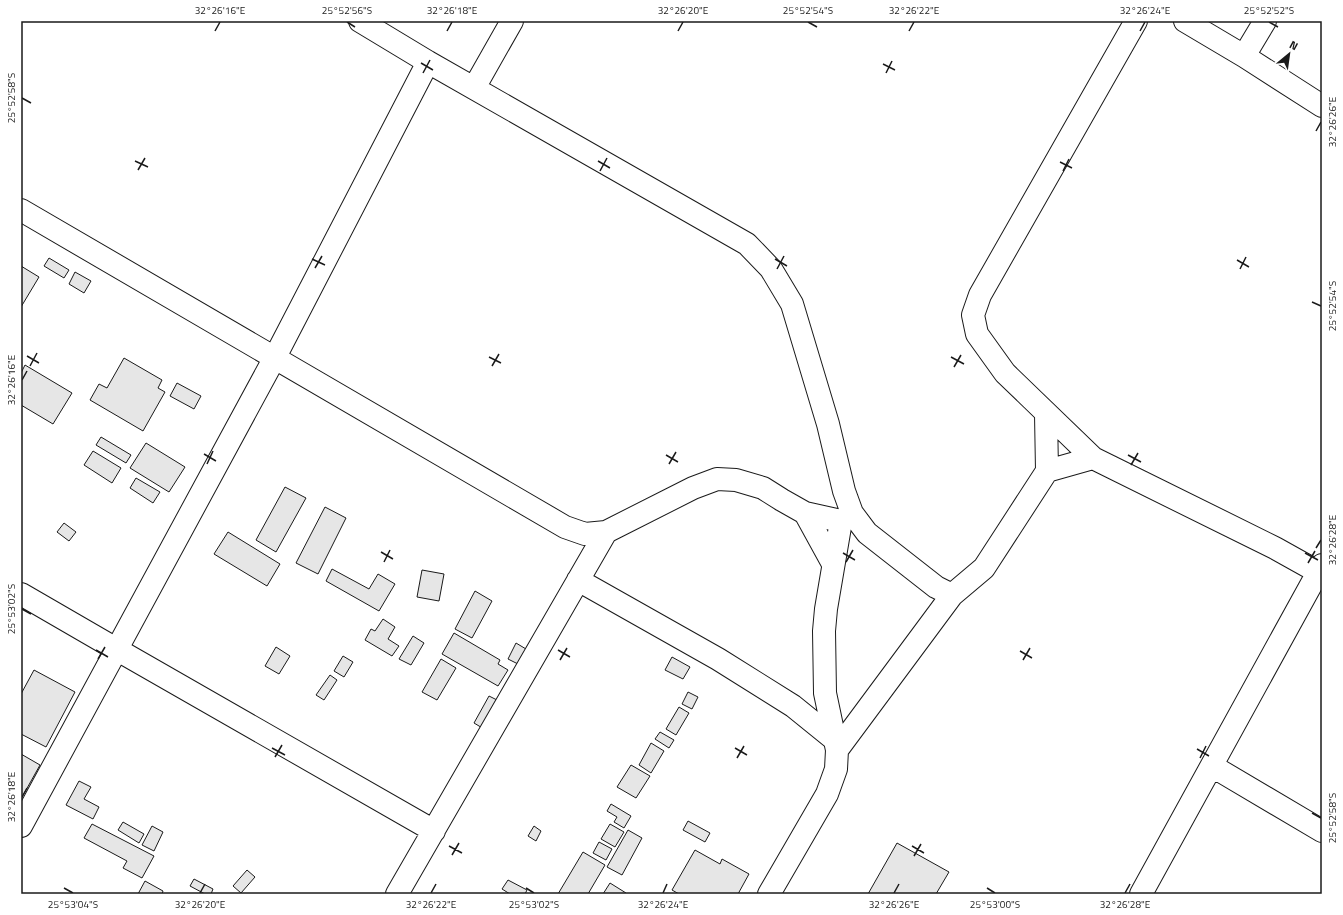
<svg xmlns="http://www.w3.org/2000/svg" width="1343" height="915" font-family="'Titillium Web',sans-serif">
  <rect width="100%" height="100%" fill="#fff"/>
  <!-- building -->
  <path fill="#e6e6e6" stroke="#1a1a1a" d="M49 258 69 270 64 278 44 266Z
    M21 266 39 277 21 307Z
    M75 272 91 281 84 293 69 284Z
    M124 358 162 380 158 388 165 392 143 431 90 400 99 384 107 388Z
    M25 365 72 393 53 424 21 405V373Z
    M177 383 201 396 194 409 170 396Z
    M101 437 131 455 126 463 96 445Z
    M146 443 185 467 169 492 130 468Z
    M93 451 121 468 112 483 84 465Z
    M136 478 160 492 153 503 130 488Z
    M285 487 306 498 276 552 256 540Z
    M325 507 346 518 318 574 296 563Z
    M64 523 76 532 69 541 57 532Z
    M228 532 280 564 267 586 214 554Z
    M332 569 369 589 378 574 395 584 379 611 326 581Z
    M422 570 444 574 439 601 417 597Z
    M475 591 492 601 472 638 455 629Z
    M383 619 395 627 388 639 399 646 392 656 365 640 371 629 375 631Z
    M454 633 500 660 498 664 508 670 498 686 442 654Z
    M413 636 424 643 411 665 399 659Z
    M516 643 526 649 518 664 508 659Z
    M276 647 290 656 279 674 265 666Z
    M343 656 353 662 344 677 334 671Z
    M672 657 690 667 683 679 665 670Z
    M441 659 456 668 437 700 422 692Z
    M34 670 75 692 46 747 21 734V694Z
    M330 675 337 680 324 700 316 695Z
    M688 692 698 697 692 709 682 704Z
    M489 696 499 701 484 729 474 723Z
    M679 707 689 713 676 735 666 729Z
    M660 732 674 740 669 748 655 739Z
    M651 743 664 751 651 773 639 765Z
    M21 754 40 765 21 799Z
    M631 765 650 776 636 798 617 787Z
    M79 781 91 787 84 799 99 807 93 819 66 805Z
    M611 804 631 816 624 828 614 822 617 817 607 811Z
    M688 821 710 833 705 842 683 830Z
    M123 822 144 834 139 843 118 830Z
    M92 824 154 856 142 878 123 868 127 861 84 838Z
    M610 824 624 832 615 847 601 839Z
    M152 826 163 832 154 851 142 845Z
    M534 826 541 831 536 841 528 836Z
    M628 830 642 838 622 875 607 867Z
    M599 842 612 849 606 860 593 853Z
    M897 843 949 872 936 894H868Z
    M695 850 720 864 722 859 749 874 738 894H679L672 890Z
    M583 852 605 865 588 894H558Z
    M247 870 255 877 241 893 233 886Z
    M194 879 213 889 211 894H205L190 886Z
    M508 880 527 890 525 894H510L502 889Z
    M145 881 163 891 162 894H138Z
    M610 883 626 893 625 894H603Z"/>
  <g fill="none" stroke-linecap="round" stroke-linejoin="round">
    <!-- minor casing -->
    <g stroke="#1a1a1a" stroke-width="24">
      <path id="minor" d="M360 21 428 62 747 244 771 269 792 304 828 424 844 491 852 513 867 533 936 587 952 595 984 568 1047 471 1046 414
        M1136 21 980 295 973 315 977 334 1005 373 1093 458 1275 548 1318 572
        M1185 21 1244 56 1322 106
        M1244 56 1265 21
        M474 88 512 21
        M21 210 565 527 585 534 606 532 693 488 717 479 736 480 763 488 782 500 805 513 841 521
        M1047 471 1093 458
        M805 513 833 564
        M578 580 718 659 793 706 835 740
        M21 594 116 649 434 831
        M837 750 952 595
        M1212 766 1322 831
        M21 826 274 359 428 62
        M397 894 606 532
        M769 894 827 794 836 769 837 750 825 693 824 631 826 609 841 521 852 513
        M1141 894 1322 565"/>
    </g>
    <!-- minor -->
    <use href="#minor" stroke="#fff" stroke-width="22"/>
  </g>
  <!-- ticks -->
  <path fill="none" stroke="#1a1a1a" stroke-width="1.5" d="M347 22 355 27M808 22 817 27M1269 22 1278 27M215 31 220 22M447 31 452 22M678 31 683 22M909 31 914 22M1140 31 1145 22M421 63 433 70M883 64 895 70M423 73 430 60M886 73 892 61M22 98 31 103M1316 131 1321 122M135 161 148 167M598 161 610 168M1060 162 1072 168M138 170 145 158M600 171 607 158M1063 171 1069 159M312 259 325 265M775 259 787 266M1237 260 1249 267M315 268 322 256M777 269 784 256M1240 269 1246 257M1312 302 1321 306M27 356 39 363M489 357 501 363M951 357 964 364M30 366 37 353M492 366 499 354M954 367 961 355M22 380 27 371M204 454 216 461M666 455 678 462M1128 455 1141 462M207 464 213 451M669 464 676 452M1131 465 1138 453M1316 548 1321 540M381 552 393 559M843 553 855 560M1305 553 1318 560M384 562 390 550M846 562 853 550M1308 563 1315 551M22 609 31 614M96 650 108 657M558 650 570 657M1020 651 1032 658M98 659 105 647M560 660 567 648M1023 660 1030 648M272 748 285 755M735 748 747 755M1197 749 1209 756M275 757 282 745M737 758 744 746M1200 758 1206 746M22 797 27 788M1312 813 1321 818M449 846 462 853M912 846 924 853M452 855 459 843M914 856 921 844M64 888 73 893M526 888 534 893M987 888 995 893M200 893 205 884M431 893 436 884M663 893 667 884M894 893 899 884M1125 893 1130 884"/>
  <!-- border -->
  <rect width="1343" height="915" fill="none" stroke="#ffffff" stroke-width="44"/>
  <!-- north arrow -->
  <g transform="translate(1289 54) rotate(29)" stroke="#ffffff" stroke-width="3" paint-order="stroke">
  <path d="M0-3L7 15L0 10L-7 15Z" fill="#1a1a1a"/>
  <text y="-6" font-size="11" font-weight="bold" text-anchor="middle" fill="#1a1a1a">N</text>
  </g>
  <rect x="22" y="22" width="1299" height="871" fill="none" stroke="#1a1a1a" stroke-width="1.5"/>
  <g font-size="10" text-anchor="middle" fill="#1a1a1a">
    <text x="220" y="14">32°26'16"E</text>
    <text x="347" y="14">25°52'56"S</text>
    <text x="452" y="14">32°26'18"E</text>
    <text x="683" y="14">32°26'20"E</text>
    <text x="808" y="14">25°52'54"S</text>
    <text x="914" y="14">32°26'22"E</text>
    <text x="1145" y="14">32°26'24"E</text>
    <text x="1269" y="14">25°52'52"S</text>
    <text transform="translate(11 98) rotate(-90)" y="4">25°52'58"S</text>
    <text transform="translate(1332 122) rotate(-90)" y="4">32°26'26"E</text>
    <text transform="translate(1332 306) rotate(-90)" y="4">25°52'54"S</text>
    <text transform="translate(11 380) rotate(-90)" y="4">32°26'16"E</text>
    <text transform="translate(1332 540) rotate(-90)" y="4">32°26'28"E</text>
    <text transform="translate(11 609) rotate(-90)" y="4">25°53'02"S</text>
    <text transform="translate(11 797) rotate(-90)" y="4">32°26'18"E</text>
    <text transform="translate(1332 818) rotate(-90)" y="4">25°52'58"S</text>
    <text x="73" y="908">25°53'04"S</text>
    <text x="200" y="908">32°26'20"E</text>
    <text x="431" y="908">32°26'22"E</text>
    <text x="534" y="908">25°53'02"S</text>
    <text x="663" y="908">32°26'24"E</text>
    <text x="894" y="908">32°26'26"E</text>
    <text x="995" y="908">25°53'00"S</text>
    <text x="1125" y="908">32°26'28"E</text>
  </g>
</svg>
